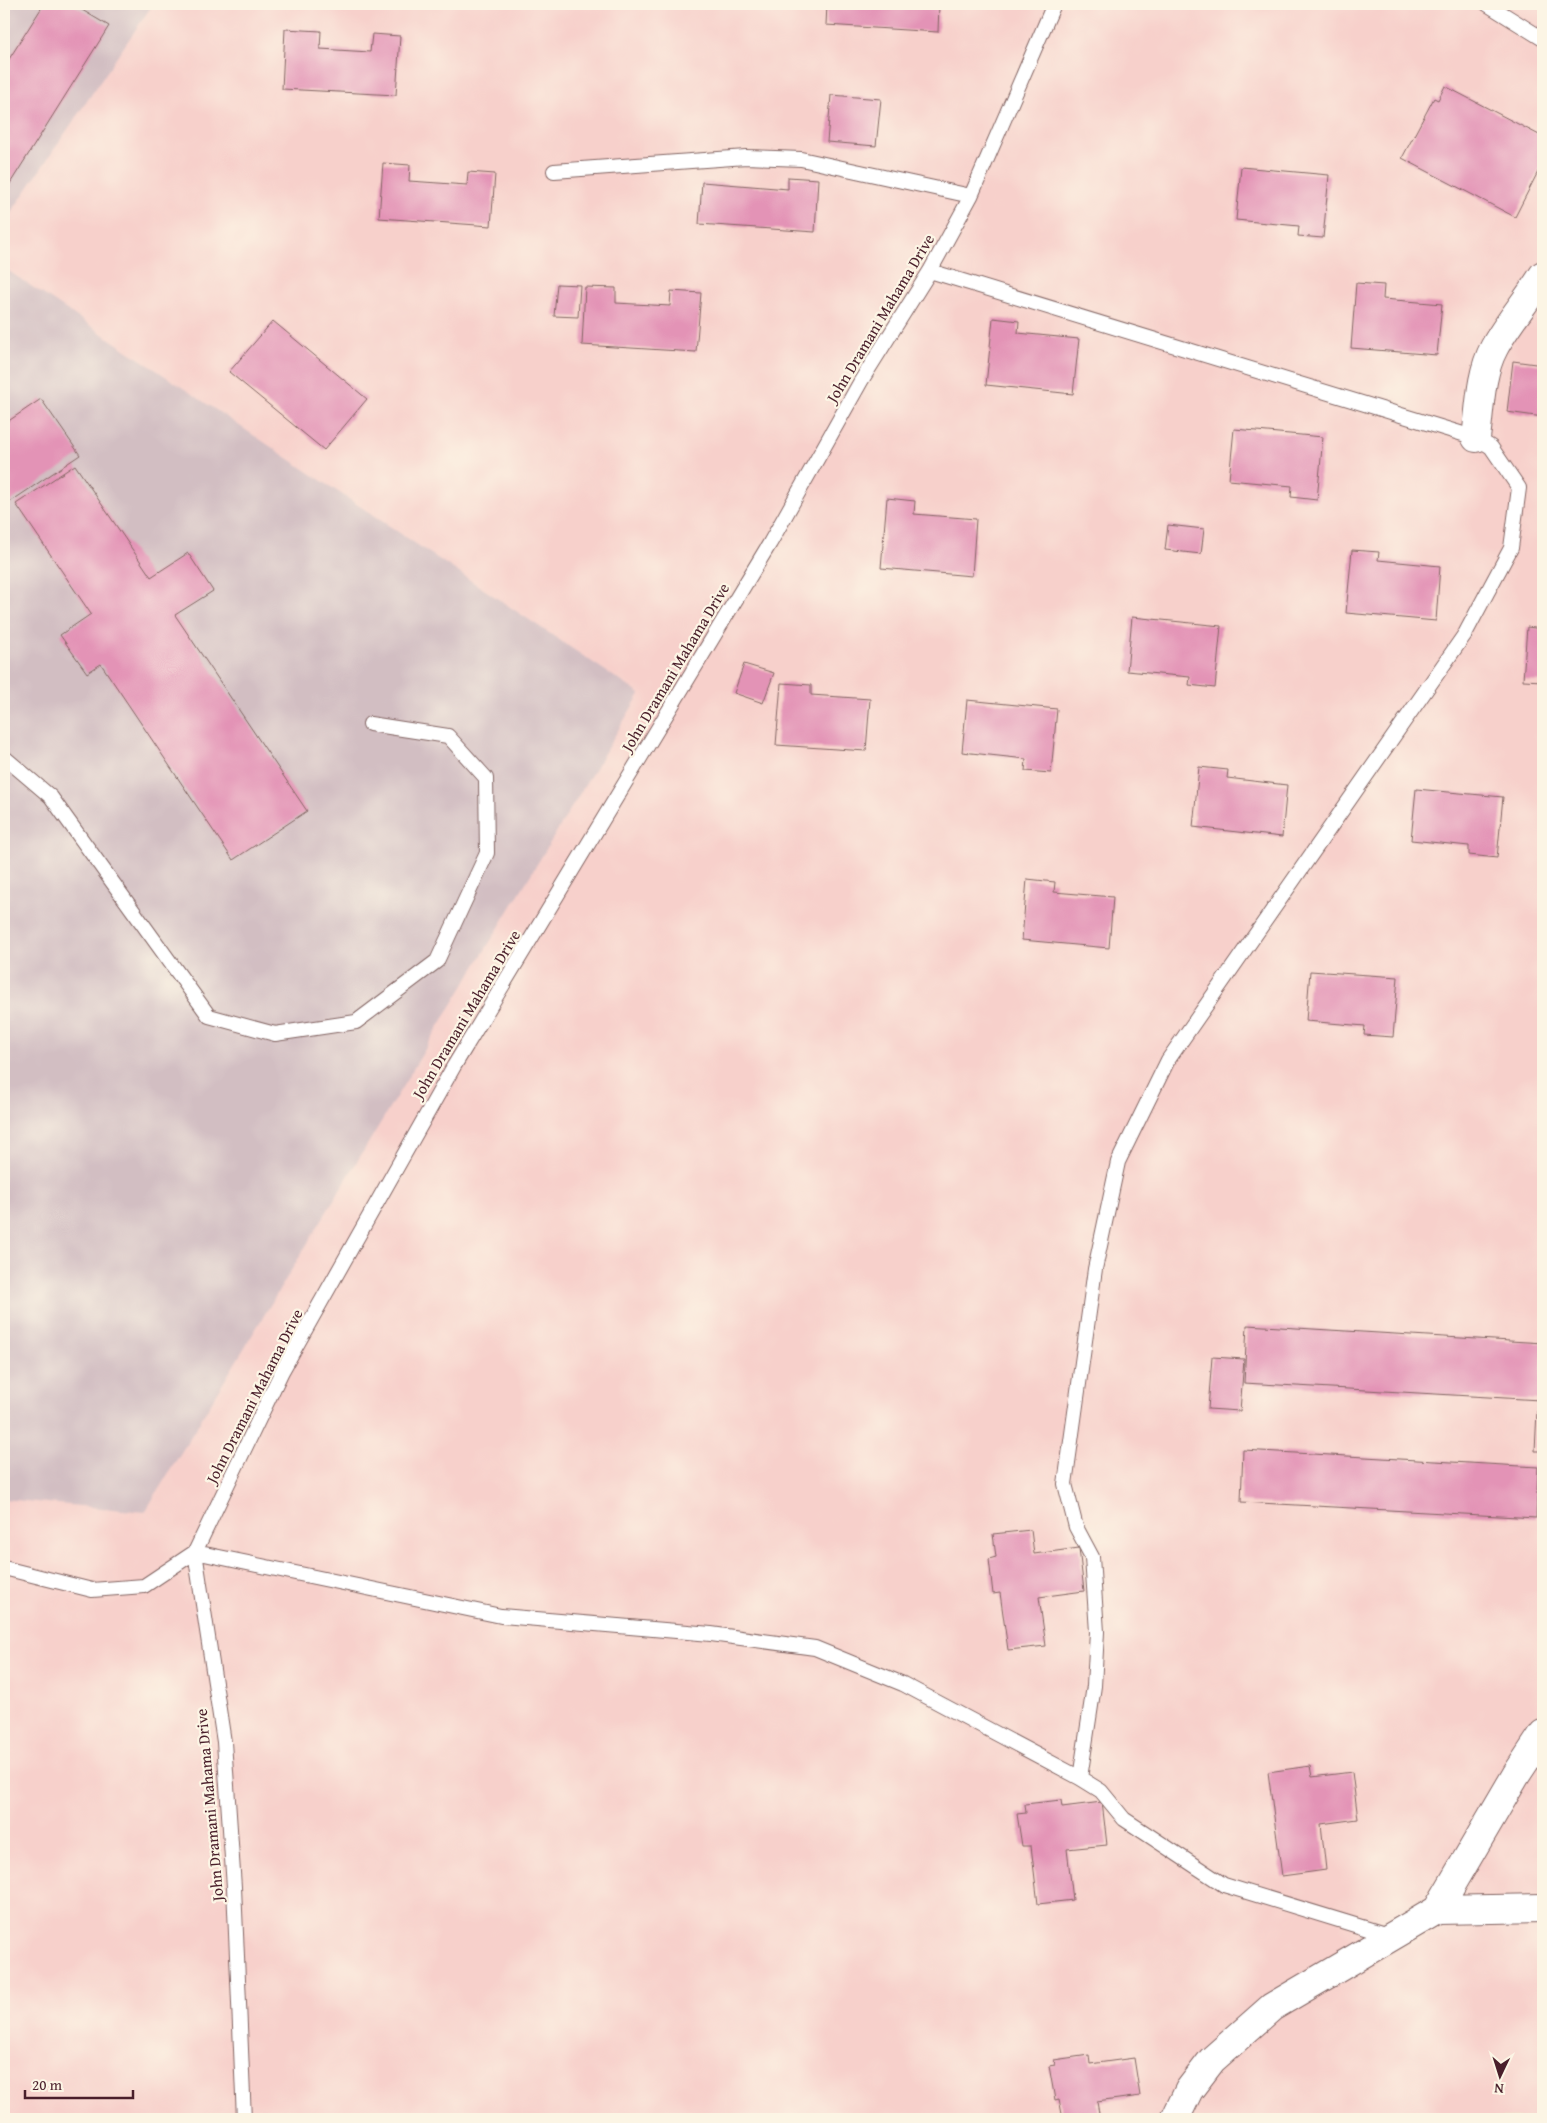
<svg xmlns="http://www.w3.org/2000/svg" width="1547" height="2123" font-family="'Gentium Book Plus',serif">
  <rect width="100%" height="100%" fill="#fcf5e5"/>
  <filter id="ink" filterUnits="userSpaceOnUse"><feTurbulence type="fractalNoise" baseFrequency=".02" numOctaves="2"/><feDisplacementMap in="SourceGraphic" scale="10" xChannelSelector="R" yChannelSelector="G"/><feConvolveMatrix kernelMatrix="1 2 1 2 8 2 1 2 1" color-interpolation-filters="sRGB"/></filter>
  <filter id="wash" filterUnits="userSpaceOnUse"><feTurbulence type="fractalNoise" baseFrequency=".0096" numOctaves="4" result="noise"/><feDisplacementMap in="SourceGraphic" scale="20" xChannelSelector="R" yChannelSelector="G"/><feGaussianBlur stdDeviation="1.12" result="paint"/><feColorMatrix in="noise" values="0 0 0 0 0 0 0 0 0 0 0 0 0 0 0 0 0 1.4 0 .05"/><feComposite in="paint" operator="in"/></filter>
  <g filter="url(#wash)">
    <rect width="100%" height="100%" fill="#eee7ca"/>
    <!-- built -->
    <path fill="#f7d0cb" d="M4 4H1543V2119H4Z"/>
    <!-- industrial -->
    <path fill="#d2bec2" d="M4 4H153L4 223Z
      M4 268 640 694 145 1512 4 1499Z"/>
    <g id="blocks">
      <!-- building -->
      <path fill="#e393b6" d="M44 4H72L109 26 4 193V67Z
        M827 4H939L938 32 826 25Z
        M285 29 321 31 320 49 370 52 372 34 400 36 396 95 282 89Z
        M1445 86 1543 137V149L1540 154 1543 155V162L1515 217 1402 158 1434 98 1438 100Z
        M831 95 881 99 876 146 827 142Z
        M383 163 410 165 409 181 467 185 468 172 495 174 491 226 379 218Z
        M1241 167 1329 175 1323 238 1298 236 1299 226 1236 220Z
        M788 177 818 179 815 232 699 224 702 182 788 189Z
        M1356 283 1384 285 1383 299 1442 304 1437 355 1351 348Z
        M557 284 580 285 578 317 554 316Z
        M585 287 616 288V303L670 306 671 291 701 293 696 352 582 345Z
        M993 318 1019 321 1018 333 1079 339 1073 394 986 385Z
        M273 321 367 399 324 450 229 372Z
        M1513 361 1543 365V417L1507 412Z
        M41 399 80 455 4 506V424Z
        M1234 429 1323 437 1317 500 1291 497 1292 486 1229 480Z
        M75 465 151 577 188 553 213 591 175 615 307 811 233 860 101 664 87 673 60 635 91 614 16 504Z
        M887 498 915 501 914 514 976 519 972 576 881 568Z
        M1168 525 1204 529 1201 554 1165 550Z
        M1352 550 1379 552 1378 560 1440 566 1436 621 1346 613Z
        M1132 617 1221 626 1215 688 1189 685 1190 677 1127 671Z
        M1527 627 1543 629V681L1523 680Z
        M744 664 774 673 763 703 734 693Z
        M781 683 811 685V695L870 699 866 751 776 745Z
        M967 700 1057 709 1051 773 1025 771 1026 759 962 752Z
        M1199 767 1228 770 1227 778 1287 785 1282 837 1193 827Z
        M1416 789 1503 797 1497 858 1469 855V846L1411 840Z
        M1027 879 1055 882 1054 892 1113 897 1109 948 1022 940Z
        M1310 971 1398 977 1393 1037 1364 1035 1365 1026 1306 1021Z
        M1247 1325 1543 1343 1540 1400 1244 1383Z
        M1212 1357 1244 1359 1240 1411 1208 1409Z
        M1537 1411H1543V1451H1535Z
        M1243 1450 1538 1467 1536 1518 1241 1502Z
        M1031 1530 1034 1554 1079 1548 1084 1591 1039 1597 1046 1646 1008 1650 1000 1593 993 1594 989 1559 996 1557 993 1534Z
        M1310 1766 1312 1777 1352 1772 1358 1819 1321 1824 1326 1870 1282 1876 1268 1772Z
        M1061 1800 1062 1807 1102 1802 1107 1845 1067 1849 1073 1900 1038 1904 1031 1846H1022L1017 1814 1026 1813 1025 1804Z
        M1089 2055 1090 2064 1134 2058 1140 2096 1097 2102 1100 2119H1063L1059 2099 1055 2100 1049 2066 1055 2065 1054 2060Z"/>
    </g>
  </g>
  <g filter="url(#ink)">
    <use href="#blocks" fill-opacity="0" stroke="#836563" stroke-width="1"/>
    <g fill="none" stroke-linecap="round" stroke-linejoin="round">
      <!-- lane casing -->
      <g stroke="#836563" stroke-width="16">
        <path id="lane" d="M1487 4 1543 39
          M554 171 746 157 801 159 971 196
          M930 271 1476 438 1491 447 1519 488 1511 548 1465 634 1168 1060 1118 1162 1095 1269 1065 1484 1076 1527 1092 1557 1097 1632 1094 1686 1080 1778
          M4 757 51 797 209 1016 275 1034 356 1022 437 961 487 853 486 778 448 736 370 724
          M4 1568 92 1590 144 1586 195 1552 501 1616 711 1634 815 1648 903 1684 1080 1778 1101 1791 1124 1819 1224 1885 1391 1936
          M244 2119 234 1887 224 1742 195 1552 282 1371 454 1066 770 543 861 381 930 271 971 196 1054 4"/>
      </g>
      <!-- street casing -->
      <g stroke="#836563" stroke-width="30">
        <path id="street" d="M1476 438C1480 409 1480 374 1494 348 1508 322 1528 300 1543 275
          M1437 1910 1543 1908
          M1175 2119 1189 2090 1212 2060 1272 2007 1437 1910 1516 1775 1543 1734"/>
      </g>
      <!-- lane -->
      <use href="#lane" stroke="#fff" stroke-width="14"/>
      <!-- street -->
      <use href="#street" stroke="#fff" stroke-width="28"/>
    </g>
  </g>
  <g text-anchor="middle" stroke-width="4.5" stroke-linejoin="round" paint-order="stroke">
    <!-- street labels -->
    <g font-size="16" fill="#4a1f2b" stroke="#fcf5e5">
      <text transform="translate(880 318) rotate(-59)" y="6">John Dramani Mahama Drive</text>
      <text transform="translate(675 667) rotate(-59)" y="6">John Dramani Mahama Drive</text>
      <text transform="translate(466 1014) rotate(-59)" y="6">John Dramani Mahama Drive</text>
      <text transform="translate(254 1396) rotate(-63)" y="6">John Dramani Mahama Drive</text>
      <text transform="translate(209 1805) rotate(-95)" y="6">John Dramani Mahama Drive</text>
    </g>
  </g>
  <!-- margin -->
  <rect width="1547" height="2123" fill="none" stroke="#fcf5e5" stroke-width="20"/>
  <!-- north arrow -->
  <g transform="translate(1500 2076) rotate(184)" stroke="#fcf5e5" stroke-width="4" paint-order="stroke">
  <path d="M0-4L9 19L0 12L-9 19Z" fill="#4a1f2b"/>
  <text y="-8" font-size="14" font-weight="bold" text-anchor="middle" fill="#4a1f2b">N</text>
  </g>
  <!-- scale -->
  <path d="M25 2090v8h108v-8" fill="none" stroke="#4a1f2b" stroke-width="2.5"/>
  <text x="32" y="2090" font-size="15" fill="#4a1f2b" stroke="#fcf5e5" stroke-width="4" paint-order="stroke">20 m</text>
</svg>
